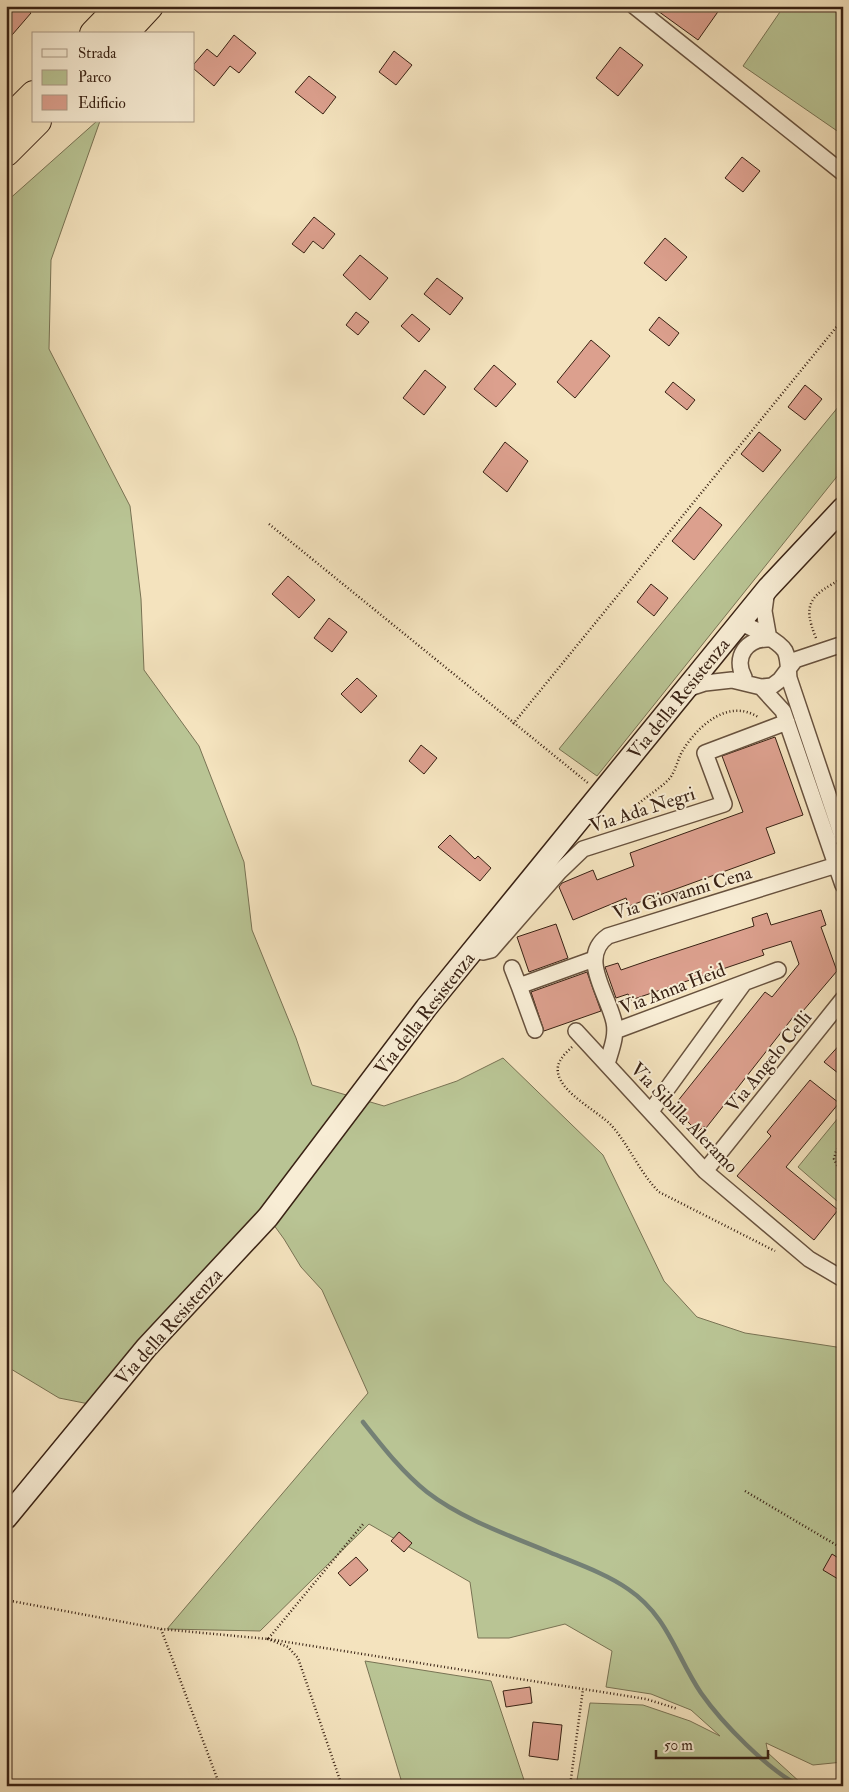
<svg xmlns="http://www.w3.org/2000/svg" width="849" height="1792" font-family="'IM FELL Double Pica',serif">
  <rect width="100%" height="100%" fill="#f4e3be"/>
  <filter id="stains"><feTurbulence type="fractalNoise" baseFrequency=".004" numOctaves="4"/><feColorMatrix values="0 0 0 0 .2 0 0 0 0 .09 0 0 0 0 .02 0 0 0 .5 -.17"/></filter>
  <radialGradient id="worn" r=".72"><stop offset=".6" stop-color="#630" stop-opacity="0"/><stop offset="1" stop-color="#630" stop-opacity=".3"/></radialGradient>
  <!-- green -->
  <path fill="#b9c494" stroke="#797354" d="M784 6H843V135L743 66Z
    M97 121H100L51 260 49 349 130 506 141 599 144 670 199 746 244 862 252 930 296 1038 312 1085 384 1106 457 1081 503 1058 603 1155 664 1281 697 1317 745 1333 843 1348V1762L813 1765 766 1743 768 1753 802 1784 576 1786 590 1703 643 1705 690 1721 720 1736 691 1710 651 1694 606 1687 612 1651 565 1624 509 1638H478L470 1582 369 1524 260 1631 167 1629 368 1393 322 1290 301 1267 284 1239 268 1217 99 1406 59 1398 6 1366V202Z
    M843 401V469L597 776 559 749Z
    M843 1112V1199L837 1201 798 1167Z
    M365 1661 491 1681 526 1786H403Z"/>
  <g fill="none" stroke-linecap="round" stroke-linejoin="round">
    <!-- stream -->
    <path stroke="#748075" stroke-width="4.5" d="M363 1422C382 1446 402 1472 427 1492 462 1519 508 1535 549 1552 575 1563 605 1573 628 1589 668 1616 676 1656 701 1693 722 1723 768 1770 800 1786"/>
  </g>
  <!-- building -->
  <path fill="#dca08e" stroke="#392214" d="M6 6H23L31 13 6 42Z
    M651 6H722L698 40Z
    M234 35 256 53 239 73 230 66 214 86 194 69V64L207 49 217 57Z
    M620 47 643 65 618 96 596 78Z
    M394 51 412 65 396 85 379 72Z
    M309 76 336 97 323 114 295 92Z
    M742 157 760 171 743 192 725 178Z
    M314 217 335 234 323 249 313 241 304 253 292 244Z
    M665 238 687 257 666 281 644 263Z
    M360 255 388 278 370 300 343 275Z
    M437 278 463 298 450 315 424 294Z
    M356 312 369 322 358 335 346 325Z
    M412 314 430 329 419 342 401 326Z
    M659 317 679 333 669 346 649 330Z
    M591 340 610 356 575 398 557 382Z
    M494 365 516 384 496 407 474 389Z
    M425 370 446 387 424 415 403 398Z
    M673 382 695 400 687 410 665 392Z
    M805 385 822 399 805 420 788 407Z
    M759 432 781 450 763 472 741 454Z
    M505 442 528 461 507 492 483 472Z
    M700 507 722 525 694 560 672 541Z
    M288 576 315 600 299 618 272 594Z
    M651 584 668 598 654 616 637 602Z
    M329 618 347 632 332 652 314 638Z
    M357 678 377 696 361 713 341 694Z
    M775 737 803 815 766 828 775 853 629 906 626 898 573 920 559 887 562 883 593 870 597 880 634 866 630 853 743 812 722 756Z
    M421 745 437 758 424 774 409 761Z
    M450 835 475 859 478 856 491 868 480 881 438 847Z
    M821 910 826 925 821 927 837 971 797 1018 794 1016 706 1128 704 1126 698 1132 673 1107 765 992 772 997 799 964 791 941 762 950 764 955 631 1000 628 994 616 998 605 967 618 963 621 970 650 960 754 926 752 918 767 913 771 925Z
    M556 924 568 958 529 972 517 937Z
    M587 972 601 1011 544 1031 531 992Z
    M843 1041V1077L824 1062Z
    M810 1080 839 1103 786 1167 838 1210 814 1240 737 1176 771 1136 767 1132Z
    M399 1532 412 1543 404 1552 391 1541Z
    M832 1554 843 1561V1582L823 1570Z
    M356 1557 368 1570 350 1586 338 1573Z
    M530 1687 532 1703 506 1707 503 1691Z
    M533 1722 562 1725 558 1760 529 1756Z"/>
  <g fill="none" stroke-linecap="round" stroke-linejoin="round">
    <!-- street casing -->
    <g stroke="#68523e" stroke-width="18">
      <path id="street" d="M634 6 843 173
        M767 589 764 611 769 639
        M739 623C750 626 779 641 785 651 789 659 788 669 789 678L843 839
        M744 677C733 657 747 638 769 639
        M761 687 783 711 843 885
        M687 689 705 683 732 680 761 687 772 686 780 680 795 660 843 644
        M476 946 483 952 491 950 559 872 583 849 724 804 705 753 787 722
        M512 968 519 986
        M535 1030 519 986 594 959
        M576 1031 705 1171 809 1259 843 1279
        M615 1031 778 970
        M607 1064C611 1050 617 1036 614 1022 608 994 578 957 608 936L843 863
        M651 1111 744 983
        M705 1171 843 999"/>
    </g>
    <!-- secondary casing -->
    <g stroke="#392214" stroke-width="24">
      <path id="secondary" d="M6 1518 146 1348 268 1217 426 1008 768 588 843 508"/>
    </g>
    <!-- highway casing -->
    <g stroke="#392214" stroke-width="30">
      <path id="highway" d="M94 34 121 6
        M123 34 149 6
        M6 123 34 95
        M6 152 37 121"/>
    </g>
    <!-- path -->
    <path stroke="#392214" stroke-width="2.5" stroke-dasharray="1 2.5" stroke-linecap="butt" d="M269 524 588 783
      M816 638C801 602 812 595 843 578
      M513 724 843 319
      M626 820C633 802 658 792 670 778 676 770 678 758 683 750 698 726 728 698 758 717
      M572 1047C565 1054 556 1061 558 1073 562 1094 598 1111 612 1126 630 1147 640 1173 659 1192L775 1251
      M843 1144 836 1151 834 1159 837 1165 843 1167
      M745 1491 843 1549
      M6 1600 161 1629 268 1639 364 1523
      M161 1629 220 1786
      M342 1786 298 1658 288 1647 268 1639 646 1699 678 1709
      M570 1786 583 1689"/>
    <!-- street -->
    <use href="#street" stroke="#f8edd5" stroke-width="15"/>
    <!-- secondary -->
    <use href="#secondary" stroke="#f8edd5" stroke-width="21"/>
    <!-- highway -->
    <use href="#highway" stroke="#f4e3be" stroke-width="28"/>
  </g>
  <g text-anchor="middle" stroke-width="4" stroke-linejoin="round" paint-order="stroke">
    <!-- street labels -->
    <g font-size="19" fill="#392214" stroke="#f8edd5">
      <text transform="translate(678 698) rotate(-51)" y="7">Via della Resistenza</text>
      <text transform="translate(642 809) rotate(-18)" y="7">Via Ada Negri</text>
      <text transform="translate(682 892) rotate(-17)" y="7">Via Giovanni Cena</text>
      <text transform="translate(672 988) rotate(-21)" y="7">Via Anna Heid</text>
      <text transform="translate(424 1013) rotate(-52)" y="7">Via della Resistenza</text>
      <text transform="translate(768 1061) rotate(-51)" y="7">Via Angelo Celli</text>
      <text transform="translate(685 1117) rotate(46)" y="7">Via Sibilla Aleramo</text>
      <text transform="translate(168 1326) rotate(-48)" y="7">Via della Resistenza</text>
    </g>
  </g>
  <!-- margin -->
  <rect width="849" height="1792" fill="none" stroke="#f4e3be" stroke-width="25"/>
  <rect x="8" y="8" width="834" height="1777" fill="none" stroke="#392214" stroke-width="2.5"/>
  <rect x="12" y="12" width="824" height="1767" fill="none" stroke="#392214"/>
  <!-- legend -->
  <rect x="32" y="32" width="162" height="90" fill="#f8edd5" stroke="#ac9c88"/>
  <rect x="42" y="49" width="25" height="8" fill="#f8edd5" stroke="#ac9c88"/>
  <text x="78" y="58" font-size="15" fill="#392214">Strada</text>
  <rect x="42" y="70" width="25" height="15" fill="#b9c494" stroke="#ac9c88"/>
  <text x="78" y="82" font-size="15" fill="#392214">Parco</text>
  <rect x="42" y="95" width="25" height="15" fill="#dca08e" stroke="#ac9c88"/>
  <text x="78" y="108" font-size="15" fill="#392214">Edificio</text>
  <!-- scale -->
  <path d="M656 1750v8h112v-8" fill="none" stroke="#392214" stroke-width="2.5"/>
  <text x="664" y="1750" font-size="15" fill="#392214" stroke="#f8edd5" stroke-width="4" paint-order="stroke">50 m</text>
  <rect width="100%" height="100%" filter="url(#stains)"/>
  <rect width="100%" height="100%" fill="url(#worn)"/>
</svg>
